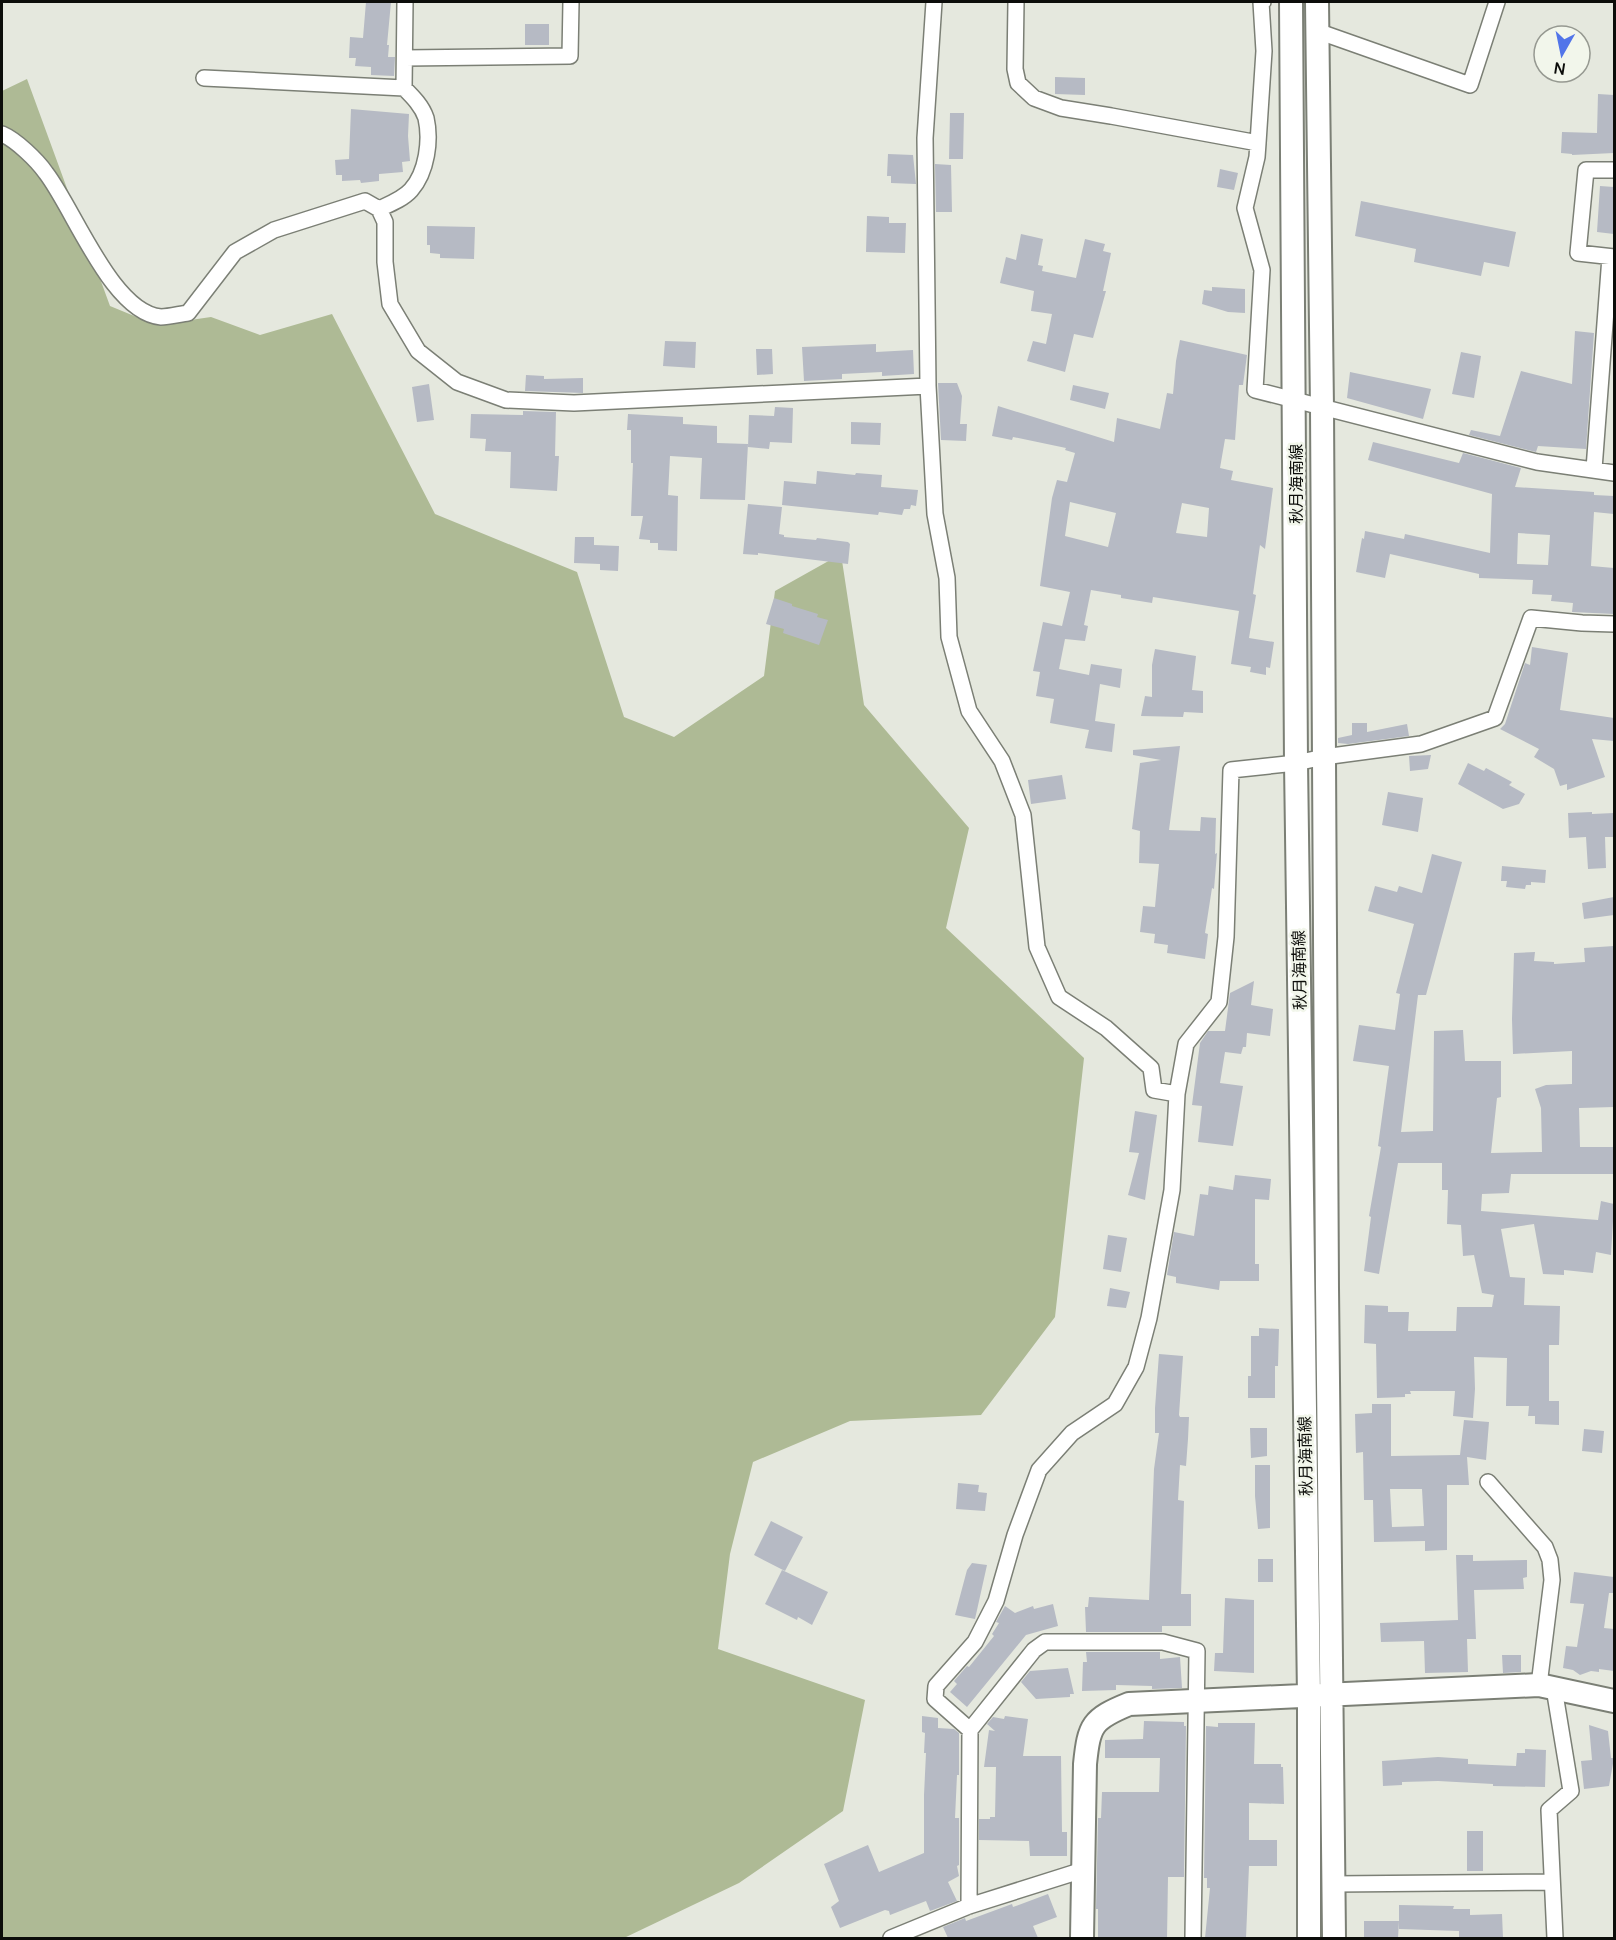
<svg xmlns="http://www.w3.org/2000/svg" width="1616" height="1940" font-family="Manrope,'Noto Sans JP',sans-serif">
  <rect width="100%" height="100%" fill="#e5e8de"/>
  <!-- forest -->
  <path fill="#aeba95" d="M27 79 110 306 156 325 211 317 260 335 332 314 435 514 577 572 624 717 674 737 764 676 775 591 841 554 864 705 969 828 946 928 1084 1058 1055 1317 981 1415 850 1421 753 1462 730 1554 718 1649 865 1700 843 1811 739 1883 624 1938H2V91Z"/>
  <!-- building -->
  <path fill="#b6bac4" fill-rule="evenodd" d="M366 2H391L387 45H389L388 57H395L394 76 371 75V67L355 66 356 58H349L350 37 363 38Z
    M525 24H549V45H525Z
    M1055 77 1085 78V95L1055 94Z
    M1598 94 1614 95V153L1572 155V154L1561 153 1562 132 1597 133Z
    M351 109 409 114 408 136 410 161 402 162 403 172 379 174V181L361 183 360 180 342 181V175H336L335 160 349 159Z
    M950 113H964L963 159H949Z
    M888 154 913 155 916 184 891 183V176H887Z
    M935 164 951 165 952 212H936Z
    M1220 169 1238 173 1234 190 1217 187Z
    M1600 186 1614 187V234L1597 232Z
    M1361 201 1516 232 1509 267 1484 262 1481 276 1414 262 1416 249 1355 236Z
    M867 216 889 217V223H906L905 253 866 252Z
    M427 226 475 227 474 259 440 258V254L430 253V245H427Z
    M1021 234 1043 239 1038 265 1043 266 1042 271 1076 278 1085 239 1105 244 1103 251 1111 253 1103 291H1106L1093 338 1074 334 1065 372 1027 361 1033 341 1046 344 1052 314 1031 311 1034 291 1000 283 1006 257 1016 260Z
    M1212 287 1245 289V313L1228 312 1202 304 1204 290 1212 291Z
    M1575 331 1594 333 1586 449 1538 446 1536 452 1469 435 1471 430 1500 436 1521 371 1572 384Z
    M1180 340 1247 355 1243 385H1239L1235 440 1225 439 1220 468 1233 471 1231 480 1273 488 1265 549 1260 545 1253 594 1256 595 1249 638 1274 642 1270 668 1266 667V675L1250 672 1251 667 1231 664 1239 611 1153 597 1152 603 1121 598V595L1091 590 1084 625 1088 626 1085 641 1065 639 1059 669 1089 675 1091 664 1122 669 1120 688 1100 684 1095 721 1115 724 1112 752 1085 748 1089 730 1050 723 1054 699 1036 696 1040 672 1033 671 1043 622 1062 626 1070 592 1040 586 1052 498 1057 480 1067 482 1075 453 1065 450 1066 448 1013 437 1012 440 992 436 998 406 1114 442 1117 418 1160 429 1167 393 1173 394 1176 361ZM1070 502 1116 513 1108 547 1065 536ZM1182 503 1209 508 1207 537 1176 533Z
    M665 341 696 342 695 368 663 366Z
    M876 344V352L913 350 914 374 882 376V372L842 374V379L804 381 802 347Z
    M756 349H772L773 374 757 375Z
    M1461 352 1481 356 1474 398 1452 394Z
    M1350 372 1431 389 1423 419 1347 398Z
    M526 375 544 376V379L583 378V393L525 391Z
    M938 383H957L962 396 960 424H967L966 441 941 440Z
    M429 384 434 420 417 422 412 387Z
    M1073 385 1109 393 1105 409 1070 400Z
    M775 407 793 408 792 443 770 442 769 449 748 447 749 415 774 416Z
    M523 411 556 412 555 456H559L557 491 510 488 511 452 485 451 486 439 470 438 471 414 523 415Z
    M628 414 683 417V424L717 426V443L748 444 745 500 700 499 702 458 670 456 668 495 678 496 677 551 658 550V543H650V540L639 539 643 516H631L633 463H631V430H627Z
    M851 422 881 423 880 445 851 444Z
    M1373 442 1459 463 1463 453 1521 468 1515 487 1594 492V495L1614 496V514L1594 512 1591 566 1614 568V614L1572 612 1573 603 1551 601 1552 595 1532 594 1533 580 1479 578V574L1390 554 1385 578 1356 572 1362 538 1364 539 1365 531 1404 539 1405 534 1490 553 1492 494 1368 460ZM1518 533 1550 535 1548 565 1517 564Z
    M817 471 855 475 856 473 882 475 881 487 918 490 916 506 911 505 910 509H904L902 515 879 512 878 515 782 505 784 481 816 484Z
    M748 504 782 507 779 534 784 535V537L816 540 817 538 848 542 850 544 848 564 758 553V555L743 554Z
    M575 537H594V545L619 546 618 571 600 570V564L574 563Z
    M774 598 792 604V606L818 614 817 617 828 620 819 645 783 633 784 629 766 624Z
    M1532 647 1568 653 1560 710 1614 718V741L1592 739 1605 777 1567 790V784L1560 786 1554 769 1534 757 1539 749 1500 729 1505 724 1525 663 1530 665Z
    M1155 649 1196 656 1192 690 1203 691V713L1184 712 1183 717 1141 716 1145 696 1152 697V665Z
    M1352 723H1367V732L1407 724 1409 736 1348 744 1338 743V738L1352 735Z
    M1180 746 1169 830 1200 831 1201 817 1216 818 1215 854 1217 853 1214 889 1212 888 1205 933 1208 934 1205 959 1167 953 1168 945 1154 943 1155 934 1140 932 1143 906 1155 907 1159 864 1139 863 1140 831 1132 829 1140 763 1161 760 1133 755V750Z
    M1431 755 1428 769 1410 771 1409 756Z
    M1468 763 1484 771 1486 768 1512 782 1509 785 1525 794 1519 804 1503 809 1458 784Z
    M1062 775 1066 799 1031 804 1028 780Z
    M1388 792 1423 798 1418 832 1382 825Z
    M1592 812V814L1614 813V837H1605L1606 868 1588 869 1586 837 1569 838 1568 813Z
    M1432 854 1462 862 1426 995H1418L1401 1132 1433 1131 1434 1031 1463 1030 1465 1061H1501V1097L1497 1098 1491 1153 1542 1152 1541 1108 1535 1089 1546 1085 1572 1084V1051L1513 1054 1512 1019 1514 953 1535 952 1534 961 1554 962V964L1585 962 1584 948 1614 946V1107L1579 1108 1580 1147H1614V1174H1511L1509 1193 1482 1194 1481 1211 1598 1220 1601 1201 1614 1204 1611 1255 1596 1252 1593 1273 1564 1270V1275L1543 1274 1534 1224 1501 1229 1510 1277 1525 1278 1524 1305 1560 1306 1559 1345H1549V1401H1559V1425L1535 1424V1416H1528L1529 1406H1506L1507 1358 1474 1357 1475 1389 1473 1418 1453 1416 1455 1391H1410L1411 1394H1405V1397L1377 1398 1376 1344 1364 1343 1365 1305 1388 1306V1312H1409L1408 1331H1456L1457 1307H1492L1494 1295 1482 1293 1474 1255 1463 1256 1461 1225 1447 1224 1448 1190H1442V1163H1398L1379 1274 1364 1271 1371 1217 1369 1216 1381 1147 1378 1146 1389 1066 1353 1061 1359 1025 1395 1030 1400 994 1396 993 1414 924 1368 911 1375 886 1397 892 1399 886 1422 893Z
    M1502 866 1546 870 1545 883 1531 882V885H1526L1525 889 1506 887 1507 881H1501Z
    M1614 897V915L1584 919 1582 903Z
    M1254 981 1251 1005 1273 1009 1270 1036 1247 1033 1246 1047H1243L1241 1054 1225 1052 1220 1083 1243 1086 1233 1146 1198 1142 1202 1106 1192 1105 1200 1043 1208 1031H1225L1230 993Z
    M1135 1111 1157 1115 1145 1200 1128 1195 1139 1153 1129 1152Z
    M1235 1175 1271 1179 1269 1200 1255 1199V1264H1259V1281H1220L1219 1290 1176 1283V1277L1167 1275 1174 1232 1194 1236 1200 1194 1208 1195 1209 1186 1233 1190Z
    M1108 1235 1127 1238 1121 1272 1103 1269Z
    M1110 1288 1130 1292 1126 1308 1107 1306Z
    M1259 1328 1279 1329 1278 1366H1275V1398H1248V1376H1251V1336H1259Z
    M1159 1354 1183 1356 1179 1415 1180 1417H1189L1188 1439 1186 1466 1180 1465 1178 1500 1184 1501 1181 1594H1191V1626H1162V1632H1086L1085 1607H1088L1089 1597 1149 1600 1154 1469 1159 1433H1155V1408Z
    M1372 1404H1391V1456L1460 1455 1464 1420 1489 1422 1486 1460 1467 1457 1469 1485H1447V1550L1425 1551V1541L1374 1542 1373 1500H1364L1363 1452 1356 1453 1355 1414 1372 1413ZM1390 1489H1422L1424 1526 1392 1527Z
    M1250 1428H1267V1456L1251 1458Z
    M1584 1429 1604 1431 1602 1453 1582 1451Z
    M1255 1465H1270V1528L1258 1529 1255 1496Z
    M958 1483 979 1485 978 1492 987 1493 985 1511 956 1509Z
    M771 1521 803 1537 785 1571 754 1555Z
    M1456 1555H1473V1561L1527 1560V1577L1523 1578 1524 1589 1474 1590 1476 1639H1467L1468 1672 1425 1673 1424 1641 1381 1642 1380 1623 1458 1620Z
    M1258 1559H1273V1582H1258Z
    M972 1563 987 1565 975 1619 955 1615 967 1570Z
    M782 1570 828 1592 812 1625 798 1617 797 1620 765 1604Z
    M1574 1572 1614 1577V1593H1609L1604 1628 1614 1629V1671L1599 1669V1672L1591 1671 1580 1675 1573 1670 1563 1668 1566 1646 1577 1647 1584 1604 1570 1603Z
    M1225 1598 1254 1600V1673L1214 1671 1215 1653H1223Z
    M1053 1604 1058 1626 1026 1635 967 1707 950 1692 957 1684 954 1681 967 1666 969 1667 994 1636 992 1634 999 1623 996 1622 1005 1606 1015 1613 1033 1606 1034 1609Z
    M1086 1652H1160V1659L1180 1657 1182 1688 1152 1689V1686L1116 1685V1690L1082 1691 1083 1662H1087Z
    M1502 1655H1521V1672L1503 1673Z
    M1068 1668 1074 1694H1070V1697L1036 1699 1021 1682 1030 1671Z
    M922 1716 938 1718V1728L954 1729 959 1733V1775H957L955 1818H959V1865L957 1866 959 1876 948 1882 957 1901 930 1911 926 1901 890 1915 889 1911 885 1910 840 1928 831 1907 839 1901 824 1864 868 1845 879 1872 924 1853V1795L926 1753H924L925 1733 922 1732Z
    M1005 1716 1028 1719 1023 1756H1061L1062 1832H1067V1856H1030L1029 1841 979 1840V1819H990V1817H995L996 1767H984L989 1730 995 1731 987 1724 993 1717 1004 1719Z
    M1144 1721 1184 1722V1726H1186L1184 1877H1168L1167 1938H1098V1909H1096L1098 1818H1101L1102 1792H1159L1160 1758H1105V1740L1143 1739Z
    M1218 1723H1255L1254 1764H1281V1767H1283L1284 1804 1249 1803V1840H1277V1866H1249L1246 1938H1205L1210 1888H1207V1878H1204L1206 1726 1218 1727Z
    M1589 1725 1608 1731 1611 1758H1614L1609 1786 1584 1789 1581 1761 1592 1760Z
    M1525 1749 1546 1750 1545 1787 1493 1786V1784L1438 1781 1402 1782V1785L1383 1786 1382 1761 1438 1757 1468 1759V1764L1516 1766 1517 1753H1525Z
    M1467 1831H1483V1871H1467Z
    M1048 1894 1057 1917 1033 1926 1038 1938H948L943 1927 965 1918 966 1921 1012 1904 1013 1907Z
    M1399 1905 1454 1906 1453 1909H1470V1915L1502 1914 1503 1938H1459V1931L1399 1929Z
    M1364 1921H1399L1398 1938H1364Z"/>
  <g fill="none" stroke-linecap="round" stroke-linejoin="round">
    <!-- street casing -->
    <g stroke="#7b7f75" stroke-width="18">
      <path id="street" d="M934 2 925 138 928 386 935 514 947 578 949 637 969 711 1002 761 1023 815 1037 947 1059 997 1106 1028 1151 1068 1154 1090 1177 1094
        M1016 2 1015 69 1018 83 1034 98 1061 108 1111 116 1258 143 1257 157 1245 208 1262 270 1255 390 1537 462 1614 473
        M1317 31 1470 85 1497 2
        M405 58 570 56 571 2
        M204 78 404 88
        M2 134C16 140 37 160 46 173 74 209 112 313 161 317 169 317 180 314 188 313L235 252 274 230 365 201 379 209 385 222V262L390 304 418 351 457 382 506 400 574 403 928 386
        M1258 143 1264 51 1261 2H1263
        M1614 170H1586L1578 253 1614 257
        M379 209C390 204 403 199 411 190 427 172 431 140 426 118 422 106 413 97 404 88L405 2
        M1594 469 1610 257
        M1488 1482 1545 1547 1550 1560 1552 1580 1539 1685
        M1554 1688 1571 1791 1549 1810 1555 1938
        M970 1730 1034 1650 1045 1642H1163L1197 1651 1193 1938
        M1334 1884 1552 1882
        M969 1906 970 1730 935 1699 936 1686 975 1642 996 1601 1015 1535 1039 1470 1072 1433 1115 1404 1136 1367 1149 1318 1172 1190 1177 1094 1186 1044 1219 1002 1226 937 1231 770 1296 763 1324 757 1421 744 1495 718 1531 618 1582 623 1614 624
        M891 1938 969 1906 1083 1870"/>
    </g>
    <!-- secondary casing -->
    <g stroke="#7b7f75" stroke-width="26">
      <path id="secondary" d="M1291 2 1296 763 1309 1696V1938
        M1317 2 1322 408 1327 1288 1334 1938
        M1082 1938 1085 1764C1089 1725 1092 1719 1129 1704L1539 1685 1614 1701"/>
    </g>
    <!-- street -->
    <use href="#street" stroke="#fff" stroke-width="15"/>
    <!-- secondary -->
    <use href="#secondary" stroke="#fff" stroke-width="22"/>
  </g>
  <g text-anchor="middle" stroke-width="5" stroke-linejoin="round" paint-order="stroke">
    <!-- street labels -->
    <g font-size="16" fill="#0c0d0a" stroke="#f2f6eb">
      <text transform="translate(1296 484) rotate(-90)" y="6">秋月海南線</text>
      <text transform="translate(1299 970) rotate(-91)" y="6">秋月海南線</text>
      <text transform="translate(1305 1456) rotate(-91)" y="6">秋月海南線</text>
    </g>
  </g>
  <!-- border -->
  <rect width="1616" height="1940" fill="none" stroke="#0c0d0a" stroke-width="6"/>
  <!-- north arrow -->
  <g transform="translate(1562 54) rotate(189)"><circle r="28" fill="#f2f6eb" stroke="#969991" stroke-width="1.5"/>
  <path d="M0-4.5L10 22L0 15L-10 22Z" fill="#5275e9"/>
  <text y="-9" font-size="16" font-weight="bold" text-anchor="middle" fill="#0c0d0a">N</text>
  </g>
</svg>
